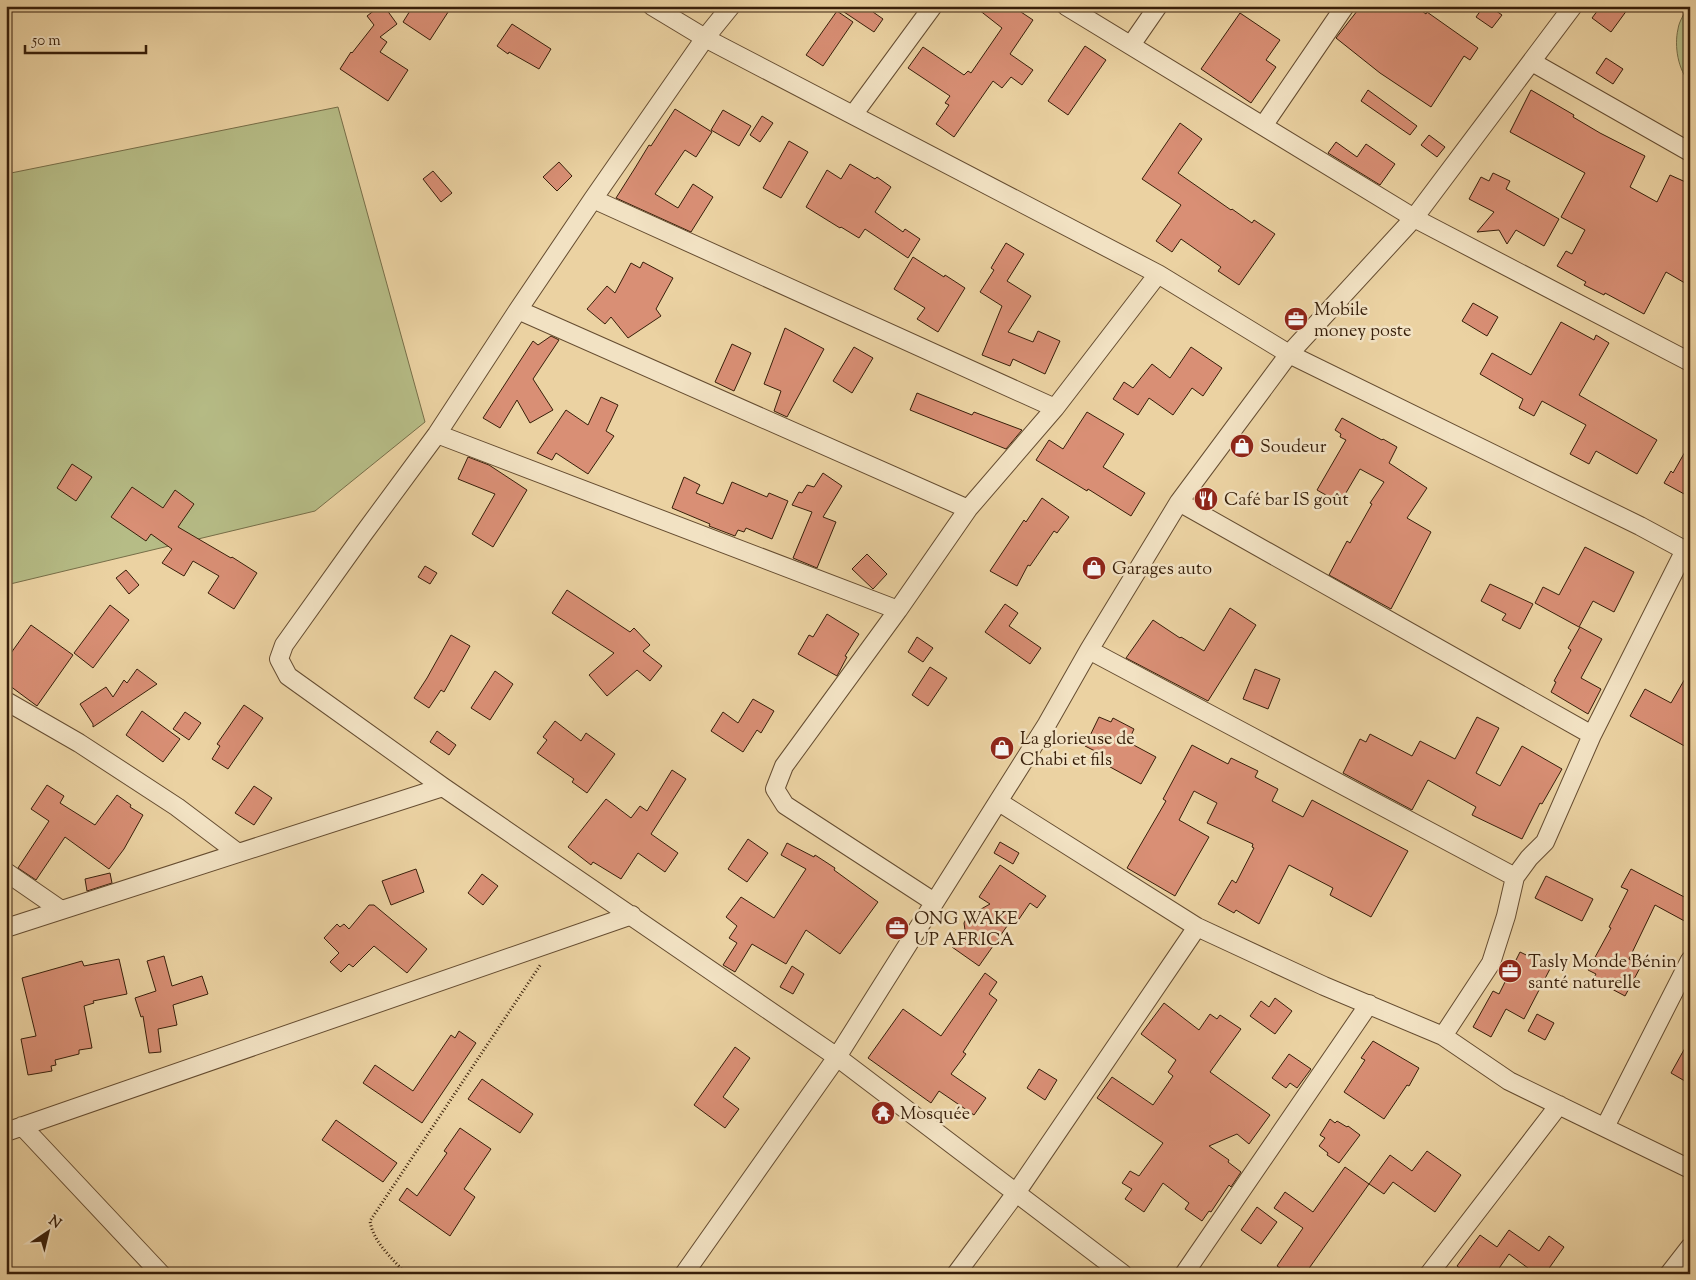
<svg xmlns="http://www.w3.org/2000/svg" width="1696" height="1280" font-family="'Sorts Mill Goudy',serif">
  <rect width="100%" height="100%" fill="#ebd2a2"/>
  <filter id="stains"><feTurbulence type="fractalNoise" baseFrequency=".004" numOctaves="4"/><feColorMatrix values="0 0 0 0 .2 0 0 0 0 .09 0 0 0 0 .02 0 0 0 .5 -.17"/></filter>
  <radialGradient id="worn" r=".72"><stop offset=".6" stop-color="#630" stop-opacity="0"/><stop offset="1" stop-color="#630" stop-opacity=".3"/></radialGradient>
  <!-- green -->
  <path fill="#b6bc86" stroke="#776e48" d="M1688 6H1690V83C1678 70 1674 46 1678 29 1679 21 1685 13 1688 6Z
    M338 107 425 422 315 511 6 585V174Z"/>
  <!-- building -->
  <path fill="#d98f75" stroke="#381f0a" d="M380 6H384L397 24 380 37 387 42 380 52 408 70 388 101 340 69 351 52 352 53 374 25 367 16Z
    M413 6H452L430 40 403 22Z
    M835 6H877L873 12 883 19 874 32Z
    M974 6H1012L1033 20 1010 54 1033 70 1022 85 1011 77 1002 88 993 81 954 137 936 124 949 105 945 103 950 96 908 68 923 47 964 75 968 71 971 73 1002 28Z
    M1361 6H1415L1426 14 1427 12 1478 48 1470 60 1464 56 1431 107 1380 73 1336 38Z
    M1484 6H1489L1502 15 1492 28 1476 17Z
    M1601 6H1630L1611 32 1592 18Z
    M837 11 853 22 823 66 806 55Z
    M1240 13 1280 40 1266 60 1276 67 1251 103 1201 69Z
    M512 24 551 49 539 69 509 52 508 54 497 46Z
    M1085 46 1106 60 1068 115 1048 101Z
    M1606 58 1623 69 1613 84 1596 73Z
    M1368 90 1417 126 1410 135 1361 101Z
    M1531 90 1574 115 1573 117 1600 133 1645 156 1630 187 1657 202 1670 175 1690 184V286L1666 272 1644 314 1605 293 1604 295 1584 285 1586 282 1557 266 1566 251 1572 254 1585 230 1561 217 1585 173 1510 132Z
    M675 109 712 132 696 157 685 150 655 194 678 208 693 184 713 197 691 232 616 198 635 168 649 145 651 146Z
    M723 110 751 126 739 146 711 130Z
    M762 116 773 123 760 142 750 135Z
    M1180 123 1202 139 1178 173 1231 210 1232 209 1252 223 1254 220 1275 234 1239 285 1218 271 1221 267 1181 239 1172 252 1156 241 1181 205 1142 179Z
    M1429 135 1445 147 1437 157 1421 145Z
    M789 141 808 152 781 198 763 188Z
    M1336 142 1357 157 1366 144 1395 164 1380 185 1328 153Z
    M559 162 572 176 557 191 543 177Z
    M850 164 875 179 877 177 891 187 875 212 903 232 905 229 920 239 908 258 865 229 859 238 841 227 840 228 806 207 827 170 841 179Z
    M433 171 452 193 441 202 423 179Z
    M1493 173 1510 181 1506 189 1559 219 1544 246 1516 230 1507 244 1499 230 1477 232 1494 212 1469 199 1481 177 1489 181Z
    M1006 243 1024 254 1007 281 1031 296 1008 332 1033 342 1038 331 1060 341 1045 374 1013 359 1010 366 982 355 1002 306 980 292 994 270 991 268Z
    M913 257 944 277 945 275 965 288 938 332 917 319 925 308 894 289Z
    M643 262 673 278 656 309 661 316 628 338 611 317 605 324 587 309 607 286 615 293 631 263 640 268Z
    M1473 303 1498 317 1487 336 1462 321Z
    M1561 322 1594 340 1596 335 1609 343 1579 395 1657 440 1637 474 1596 451 1589 464 1570 454 1586 425 1542 401 1534 416 1519 408 1523 399 1480 374 1492 353 1531 375Z
    M785 328 824 349 787 417 774 411 781 391 764 384Z
    M551 336 559 340 533 379 553 410 530 423 517 400 500 428 483 418 533 341 538 345Z
    M732 344 751 353 734 391 715 382Z
    M854 347 873 358 852 393 833 381Z
    M1191 347 1222 368 1203 396 1192 388 1173 415 1149 398 1138 415 1113 399 1124 382 1133 388 1152 364 1170 378Z
    M917 393 972 415 974 412 1022 430 1006 449 910 410Z
    M601 397 618 405 606 431 614 436 588 474 556 453 552 460 537 453 566 410 588 425Z
    M1087 412 1124 434 1103 467 1145 493 1131 516 1088 489 1087 491 1036 460 1049 440 1063 449Z
    M1342 418 1382 440 1383 439 1397 447 1389 463 1427 488 1407 518 1431 532 1391 609 1329 575 1347 541 1350 543 1372 504 1370 503 1384 482 1360 469 1340 503 1317 490 1346 440 1340 437 1341 434 1335 430Z
    M1690 443V488L1686 495 1664 483 1671 471 1673 473Z
    M468 457 489 465 527 490 493 547 472 534 495 494 458 479Z
    M72 464 92 477 76 501 57 488Z
    M823 473 842 486 823 517 836 522 817 568 793 558 812 512 792 505 799 492 802 493 807 485 814 487Z
    M684 477 700 485 696 493 723 504 732 482 767 497 769 493 788 501 772 539 746 528 744 532 738 530 735 536 709 526 710 524 672 508Z
    M132 487 163 508 175 490 194 504 178 527 231 558 232 557 257 573 234 609 208 593 219 576 193 561 184 576 162 563 172 549 151 534 146 541 111 517Z
    M1042 498 1069 517 1057 533 1054 531 1030 566 1028 565 1017 586 990 571 1024 520 1026 522Z
    M1585 547 1634 572 1614 612 1593 601 1579 627 1535 603 1543 587 1559 595Z
    M867 554 887 574 873 589 852 569Z
    M425 566 437 573 430 584 418 577Z
    M126 570 139 585 129 594 116 578Z
    M1490 584 1533 604 1520 629 1502 620 1506 614 1481 601Z
    M567 590 630 632 634 628 650 645 643 651 662 666 650 681 637 670 607 696 589 675 614 653 552 613Z
    M1005 604 1018 613 1009 626 1041 648 1030 664 985 632Z
    M110 605 129 620 93 668 74 653Z
    M1230 608 1256 625 1208 701 1126 658 1153 620 1180 638 1181 637 1204 651Z
    M827 614 859 634 845 656 847 657 837 676 798 654 809 635 813 637Z
    M31 625 73 655 37 706 6 683V660Z
    M1580 627 1602 639 1581 678 1601 689 1588 714 1551 692 1556 682 1554 681 1571 650 1568 648Z
    M451 635 470 646 444 692 441 690 429 708 414 698 427 678Z
    M917 637 933 648 923 662 908 652Z
    M930 667 947 678 928 706 912 695Z
    M137 669 157 684 93 727V724L80 704 106 687 113 697 124 680 127 683Z
    M1255 669 1280 679 1268 709 1243 699Z
    M1690 670V749L1630 716 1645 689 1671 703Z
    M495 671 513 684 490 720 471 708Z
    M753 699 774 711 761 733 757 730 743 752 711 731 723 712 738 723Z
    M244 705 263 718 228 769 212 759 220 746 217 744Z
    M142 711 180 739 163 762 126 735Z
    M185 712 201 723 189 740 173 729Z
    M1099 717 1111 722 1113 718 1134 729 1128 742 1156 757 1141 784 1092 757 1095 751 1085 746Z
    M1477 717 1499 728 1476 773 1500 786 1522 746 1562 769 1542 804 1540 803 1522 839 1472 815 1476 807 1428 780 1412 810 1343 773 1360 739 1366 742 1370 734 1412 756 1420 741 1455 759Z
    M555 721 581 741 586 733 615 754 587 793 572 782 574 779 537 753 547 740 543 737Z
    M437 731 456 745 449 755 430 742Z
    M1192 745 1228 764 1231 758 1258 771 1255 777 1278 789 1272 801 1303 817 1312 800 1408 851 1371 917 1330 895 1333 888 1289 865 1259 924 1236 910 1234 913 1218 904 1232 880 1236 883 1254 848 1252 847 1253 844 1207 823 1217 803 1194 791 1179 820 1209 837 1175 896 1127 868 1166 801 1163 799Z
    M672 770 686 779 651 834 678 853 665 872 638 853 621 879 593 862 591 865 568 847 606 799 631 818 640 806 647 811Z
    M47 785 64 796 60 803 95 825 117 795 131 805 130 807 143 815 124 849 109 869 65 837 36 880 18 868 49 821 31 809Z
    M254 786 272 798 254 825 235 813Z
    M748 839 768 853 747 882 728 869Z
    M1000 842 1019 853 1013 864 994 853Z
    M787 843 814 857 815 855 835 868 834 870 878 902 840 954 806 930 786 964 752 944 735 972 723 965 737 943 729 938 737 926 726 917 741 897 774 918 806 869 781 855Z
    M1000 865 1046 896 1037 908 1030 903 1017 922 1012 919 979 966 952 947 965 930 964 923 967 917 990 904 979 897Z
    M416 869 424 892 391 905 382 881Z
    M1631 869 1690 900V924L1655 905 1629 959 1641 966 1625 996 1593 979 1596 974 1588 970 1611 928 1609 927 1628 890 1621 887Z
    M110 873 112 883 87 891 85 879Z
    M482 874 498 886 483 905 468 893Z
    M1546 876 1593 899 1582 921 1535 898Z
    M369 905H374L427 949 407 973 374 946 353 967 349 964 341 972 330 962 339 953 324 938 337 924 340 927 344 924 349 929Z
    M1520 952 1551 967 1524 1019 1506 1009 1491 1037 1473 1027 1493 991 1499 994Z
    M164 956 172 986 202 976 208 994 173 1005 177 1025 158 1029 161 1052 149 1053 143 1016 141 1017 135 998 156 991 147 961Z
    M119 959 127 994 93 1001 94 1003 84 1006 92 1048 79 1050V1054L55 1060 56 1065 51 1066 52 1071 28 1075 21 1039 36 1036 22 978 82 961 84 966Z
    M792 966 804 974 793 994 780 987Z
    M985 973 997 982 989 994 997 1000 963 1052 966 1054 951 1074 986 1098 974 1115 939 1091 931 1103 868 1058 903 1009 941 1036Z
    M1275 998 1292 1011 1275 1034 1250 1016 1261 1001 1269 1007Z
    M1164 1003 1199 1030 1210 1014 1217 1019 1220 1015 1241 1029 1210 1072 1270 1115 1249 1144 1237 1134 1209 1146 1229 1160 1228 1162 1241 1172 1231 1187 1229 1185 1211 1212 1209 1211 1202 1221 1185 1209 1189 1203 1163 1183 1144 1212 1125 1199 1132 1189 1122 1183 1130 1171 1139 1176 1163 1143 1097 1098 1112 1077 1153 1105 1173 1076 1168 1072 1176 1060 1141 1034Z
    M1537 1014 1554 1023 1545 1040 1528 1031Z
    M459 1031 476 1043 422 1123 363 1083 375 1065 413 1091 451 1035 455 1038Z
    M1690 1039V1084L1671 1073Z
    M1373 1041 1419 1068 1409 1086 1407 1085 1384 1119 1344 1092 1365 1060 1361 1058Z
    M735 1047 750 1058 723 1097 739 1109 725 1128 694 1105Z
    M1289 1054 1311 1069 1297 1088 1290 1083 1286 1088 1272 1078Z
    M1039 1069 1057 1080 1045 1100 1027 1088Z
    M482 1079 533 1114 520 1133 468 1099Z
    M1330 1119 1335 1123 1337 1121 1347 1127 1348 1126 1360 1135 1339 1163 1327 1155 1328 1153 1319 1146 1325 1138 1320 1135Z
    M336 1120 397 1163 383 1182 322 1140Z
    M460 1128 491 1149 464 1189 475 1197 450 1236 399 1200 407 1188 417 1196 447 1153 444 1151Z
    M1427 1151 1461 1175 1435 1212 1393 1182 1384 1194 1369 1184 1390 1155 1412 1171Z
    M1345 1167 1369 1184 1305 1274H1289L1277 1266 1303 1228 1274 1208 1285 1192 1313 1212Z
    M1257 1207 1277 1222 1261 1244 1241 1230Z
    M1509 1230 1539 1251 1549 1236 1564 1247 1545 1274H1536L1509 1254 1495 1274H1468L1457 1266 1480 1235 1497 1247Z"/>
  <g fill="none" stroke-linecap="round" stroke-linejoin="round">
    <!-- minor casing -->
    <g stroke="#654c30" stroke-width="20">
      <path id="minor" d="M652 6 705 38 1158 274 1289 354 1640 526 1690 553
        M731 6 705 38 593 199 518 310 437 434 364 533 284 645 279 659 288 676 443 787 837 1057 1123 1274
        M1066 6 1414 218 1690 362
        M1131 45 1158 6
        M1532 62 1690 152
        M853 115 933 6
        M1263 126 1345 6
        M593 199 1055 408
        M518 310 968 509
        M437 434 898 610
        M1179 502 1592 735
        M1089 650 1515 877
        M6 701 79 743 177 807 238 853
        M999 802 1197 927 1324 986 1443 1036 1509 1081 1690 1169
        M6 872 61 910
        M934 902 785 805 775 789 784 766 898 610 968 509 1055 408 1158 274
        M6 928 443 787
        M1443 1036 1491 963 1506 916 1515 877 1529 858 1545 842 1592 735 1685 550
        M22 1126 161 1274
        M1605 1127 1690 960
        M6 1132 632 915
        M684 1274 837 1057 1047 724 1089 650 1179 502 1289 354 1414 218 1573 6
        M956 1274 1016 1193 1197 927
        M1184 1274 1369 1004
        M1429 1274 1559 1105
        M1669 1274 1690 1247"/>
    </g>
    <!-- path -->
    <path stroke="#381f0a" stroke-width="3" stroke-dasharray="1 2.5" stroke-linecap="butt" d="M406 1274C392 1258 373 1242 370 1221L541 964"/>
    <!-- minor -->
    <use href="#minor" stroke="#f2e2c3" stroke-width="18"/>
  </g>
  <!-- icons -->
  <defs>
    <g id="office-disc" transform="scale(1.25)"><circle r="9.5" fill="#8f2418" stroke="#f2e2c3"/><path d="M-6-3h4V-5.5h4V-3h4V5H-6ZM-1-4.5V-3h2v-1.5ZM-6 0V1H6V0Z" fill="#fff"/></g>
    <g id="shop-disc" transform="scale(1.25)"><circle r="9.5" fill="#8f2418" stroke="#f2e2c3"/><path d="M-5-2.5h2.3a2.7 3.5 0 0 1 5.4 0H5L5.5 6h-11ZM-1.5-2.5h3a1.5 2.3 0 0 0-3 0Z" fill="#fff"/></g>
    <g id="restaurant-disc" transform="scale(1.25)"><circle r="9.5" fill="#8f2418" stroke="#f2e2c3"/><path d="M-5-6h1v4h1v-4h1v4h1v-4h1v5L-1.5 .5V6h-2V.5L-5-1ZM5-6V6H3V1.5H1.5Q1.5-4 5-6Z" fill="#fff"/></g>
    <g id="temple-disc" transform="scale(1.25)"><circle r="9.5" fill="#8f2418" stroke="#f2e2c3"/><path d="M0-6L5-2H3V0L6.5 2.5H4V6H1.5V3h-3V6H-4V2.5H-6.5L-3 0V-2H-5Z" fill="#fff"/></g>
  </defs>
  <g fill-rule="evenodd">
    <use href="#office-disc" x="1296" y="319"/>
    <use href="#shop-disc" x="1242" y="446"/>
    <use href="#restaurant-disc" x="1206" y="499"/>
    <use href="#shop-disc" x="1094" y="568"/>
    <use href="#shop-disc" x="1002" y="748"/>
    <use href="#office-disc" x="897" y="928"/>
    <use href="#office-disc" x="1510" y="971"/>
    <use href="#temple-disc" x="883" y="1113"/>
  </g>
  <g text-anchor="middle" stroke-width="5" stroke-linejoin="round" paint-order="stroke">
    <!-- poi labels -->
    <g font-size="18" fill="#381f0a" stroke="#f2e2c3" text-anchor="start">
      <text x="1314" y="315">Mobile<tspan x="1314" dy="21">money poste</tspan></text>
      <text x="1260" y="452">Soudeur</text>
      <text x="1224" y="505">Café bar IS goût</text>
      <text x="1112" y="574">Garages auto</text>
      <text x="1020" y="744">La glorieuse de<tspan x="1020" dy="21">Chabi et fils</tspan></text>
      <text x="914" y="924">ONG WAKE<tspan x="914" dy="21">UP AFRICA</tspan></text>
      <text x="1528" y="967">Tasly Monde Bénin<tspan x="1528" dy="21">santé naturelle</tspan></text>
      <text x="900" y="1119">Mosquée</text>
    </g>
  </g>
  <!-- margin -->
  <rect width="1696" height="1280" fill="none" stroke="#ebd2a2" stroke-width="25"/>
  <rect x="8" y="8" width="1681" height="1265" fill="none" stroke="#381f0a" stroke-width="2.5"/>
  <rect x="12" y="12" width="1671" height="1255" fill="none" stroke="#381f0a"/>
  <!-- north arrow -->
  <g transform="translate(48 1232) rotate(35)" stroke="#f2e2c3" stroke-width="4" paint-order="stroke">
  <path d="M0-4L9 19L0 12L-9 19Z" fill="#381f0a"/>
  <text y="-8" font-size="14" font-weight="bold" text-anchor="middle" fill="#381f0a">N</text>
  </g>
  <!-- scale -->
  <path d="M25 45v8h121v-8" fill="none" stroke="#381f0a" stroke-width="2.5"/>
  <text x="32" y="45" font-size="15" fill="#381f0a" stroke="#f2e2c3" stroke-width="4" paint-order="stroke">50 m</text>
  <rect width="100%" height="100%" filter="url(#stains)"/>
  <rect width="100%" height="100%" fill="url(#worn)"/>
</svg>
